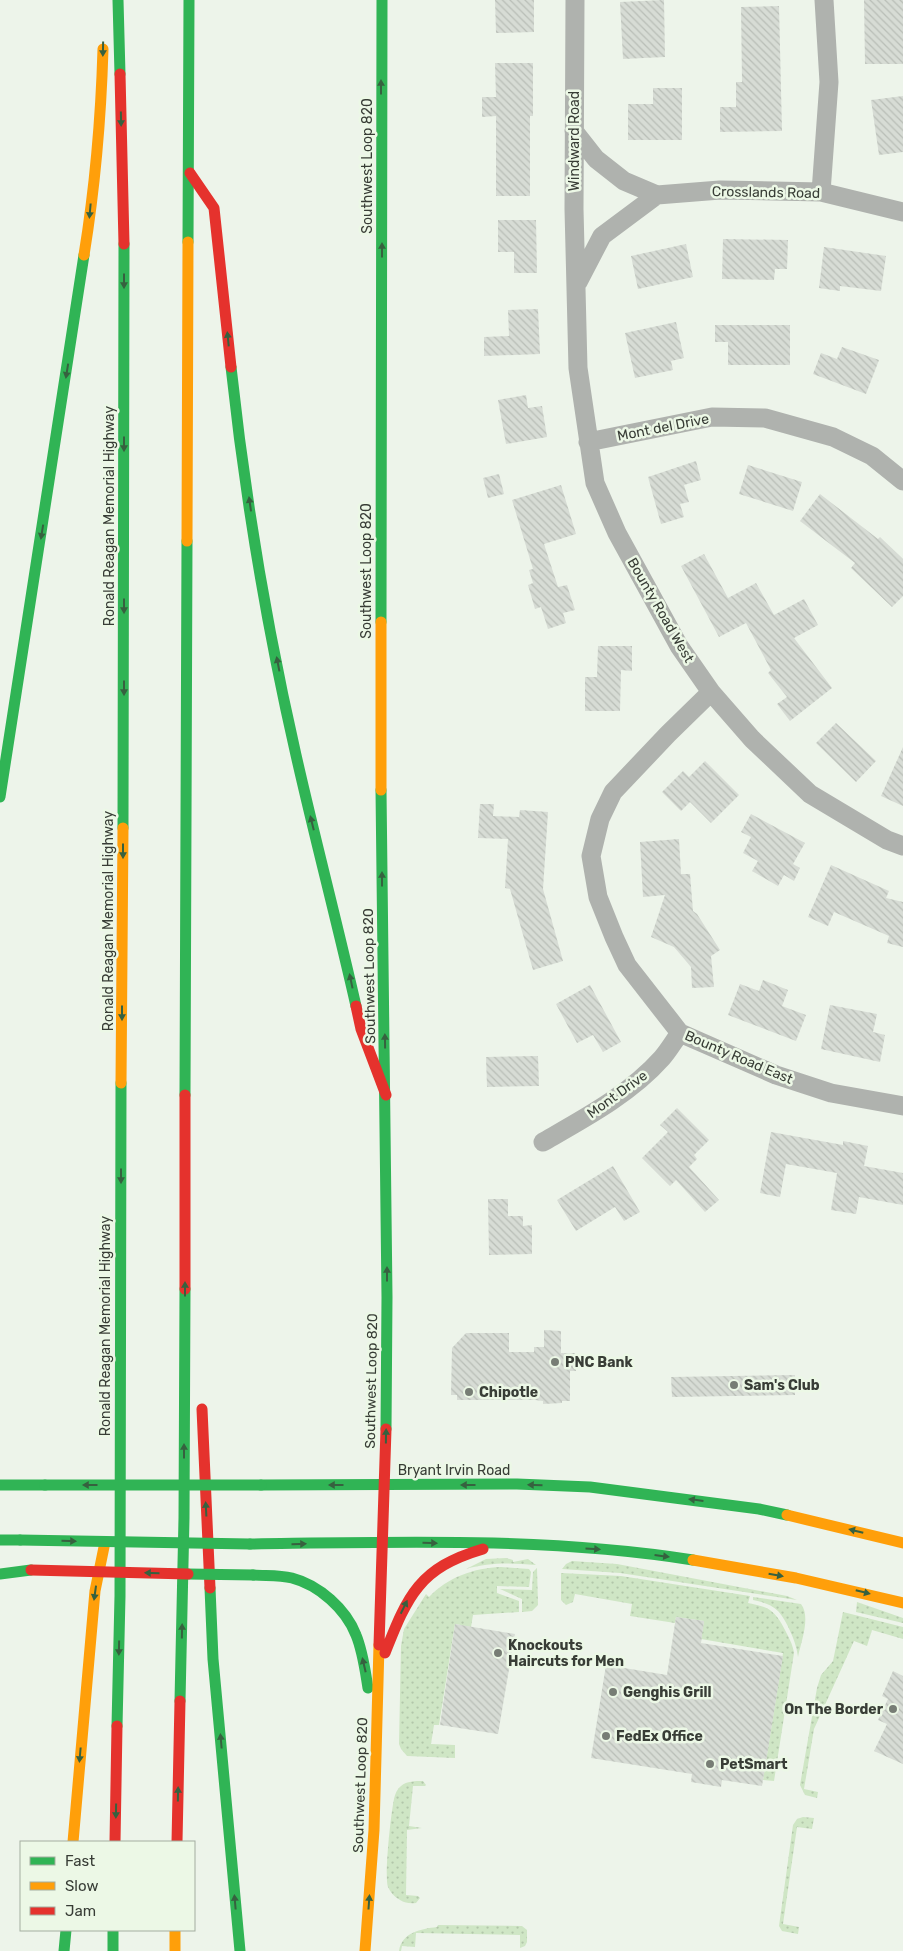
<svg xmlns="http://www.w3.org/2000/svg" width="903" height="1951" font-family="Rubik,sans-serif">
  <defs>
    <pattern id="grass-dots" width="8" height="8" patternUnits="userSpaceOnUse" patternTransform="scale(1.25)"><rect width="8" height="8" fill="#cfe6c5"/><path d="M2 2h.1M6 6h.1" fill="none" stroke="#b2c6aa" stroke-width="1.8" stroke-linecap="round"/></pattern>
    <pattern id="building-back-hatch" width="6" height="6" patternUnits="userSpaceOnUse" patternTransform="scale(1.25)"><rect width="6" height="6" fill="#d7dcd5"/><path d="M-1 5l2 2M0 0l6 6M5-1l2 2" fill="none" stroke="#b9beb7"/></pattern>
  </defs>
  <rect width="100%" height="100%" fill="#edf4ea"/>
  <!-- grass -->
  <path fill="url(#grass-dots)" d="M506 1558 513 1560V1562L528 1559 536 1565C511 1563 490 1562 466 1569L486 1559Z
    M572 1561 617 1564 787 1596 797 1600 620 1573 562 1569 566 1564Z
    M501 1567 529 1569 531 1572 529 1587 497 1586V1593L519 1601V1612L473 1615 471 1627 455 1624 439 1725H434L431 1744 455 1745V1758L407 1756 401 1749 399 1744 401 1646 404 1629 426 1594 429 1597C448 1577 474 1568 501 1567Z
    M537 1568 538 1605 532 1611 522 1612V1599L500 1589 532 1590 533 1572Z
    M561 1573 621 1576 750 1596 748 1603C770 1607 775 1611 785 1630 789 1638 793 1645 794 1653L774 1781 763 1780 783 1653 701 1639 704 1621 676 1617 675 1623 630 1616 632 1604 575 1594 573 1602 566 1605 561 1600Z
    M753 1597 801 1604C811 1617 801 1642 798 1657 797 1644 787 1621 778 1611 771 1604 762 1602 753 1600Z
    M857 1602 903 1618V1623L856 1612Z
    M843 1612 903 1627V1639L872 1630 867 1646 854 1641 814 1729 804 1789 818 1792 817 1798 805 1795 800 1785 817 1688 821 1675 833 1661Z
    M423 1781 426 1785 425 1786H413L409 1826 422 1828 407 1830 406 1895 418 1896 420 1898 416 1903C405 1905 393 1898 388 1887 384 1877 391 1813 394 1799 395 1794 397 1789 401 1786 407 1781 415 1781 423 1781Z
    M803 1817 814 1818 812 1829 797 1827 783 1924 799 1927 798 1934 782 1931 779 1926 793 1825 797 1819Z
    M438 1925 522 1926 527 1930V1942L525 1946 520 1948V1935L416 1933 415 1947 402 1946 401 1951H399C402 1932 421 1929 437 1927Z"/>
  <!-- building -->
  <path fill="url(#building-back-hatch)" d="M495 0H534V32L496 33Z
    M664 0 665 57 623 59 620 2Z
    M864 0H903V64H865Z
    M779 6 782 131 720 132V107H736V82H742L741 7Z
    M495 63H533V116H530V196H496V116L482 117V97H496Z
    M653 88H682V140H628V104H653Z
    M903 96V152L879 155 871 100Z
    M498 220H536L537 273H514V252H498Z
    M723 239 788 240 787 269H775L774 280 722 279Z
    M686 244 693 277 638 289 631 256Z
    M824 247 886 256 881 291 840 286V291L819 288Z
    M538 309 540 354 484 356V337L509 336 508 310Z
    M676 322 684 358 671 361 673 370 635 378 625 333Z
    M715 325H790V365H728V342H715Z
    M842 347 879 360 866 394 813 374 821 353 837 359Z
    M526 395 528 408 542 406 547 437 506 444 498 400Z
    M696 461 701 480 684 485 689 502 680 504 684 517 661 524 648 477Z
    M748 465 802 482 793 511 739 494Z
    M499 474 504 494 488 498 483 478Z
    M561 485 576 534 544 544 558 587 567 585 575 610 563 613 566 623 548 629 541 607 535 609 528 585 533 583 529 570 533 569 512 500Z
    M820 494 878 539 880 537 903 559V596L892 607 851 568 855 563 800 521Z
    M704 554 728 598 756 583 774 615 804 599 818 625 794 638 832 688 790 721 777 704 787 697 768 673 771 670 746 623 719 637 681 566Z
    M598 646H632V671L621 670 620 711H585V677H597Z
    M836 723 876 761 856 782 816 743Z
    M903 747V806L881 796Z
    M705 761 739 795 711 823 690 802 681 811 662 792 683 771 689 777Z
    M480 804H494L493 816 519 817 520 810 548 812 543 889 563 961 533 970 510 889 505 888 508 839 478 838Z
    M751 814 805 843 793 864 800 868 794 881 784 875 778 886 752 871 758 861 743 853 751 837 741 832Z
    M679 839 681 874H690L693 911 697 914 720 950 711 956 714 987 692 988 691 967 674 947 651 937 665 895 643 897 640 842Z
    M831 865 889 891 886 898 903 902V947L887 943 889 936 834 912 828 926 808 917Z
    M763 980 788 990 782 1006 806 1015 796 1041 728 1015 740 984 759 991Z
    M590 985 621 1042 603 1052 593 1035 577 1043 556 1004Z
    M830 1005 877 1014 873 1032 885 1035 880 1062 821 1049Z
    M538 1056 539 1086 487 1087 486 1057Z
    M677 1108 709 1140 694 1155 697 1159 689 1167 719 1200 705 1212 676 1180 670 1186 642 1158 668 1132 660 1125Z
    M771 1132 843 1145V1141L868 1146 864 1166 903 1173V1205L859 1197 856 1214 831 1210 837 1173 786 1164 780 1197 760 1193Z
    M613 1166 640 1212 624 1221 615 1207 576 1231 557 1200Z
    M488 1199H508V1216H523V1226L532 1225V1254L489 1255Z
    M544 1330 561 1331V1353H575L576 1371H570V1401H562V1403L543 1404V1401L535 1400H457V1395H451L452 1348 466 1333H509V1352H534V1347H544Z
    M795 1375V1395L672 1397 671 1377Z
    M676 1617 704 1621 701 1643 783 1656 762 1786 722 1780 721 1787 691 1782 692 1774 591 1758 606 1665 667 1675Z
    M455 1624 515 1634 498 1734 440 1725Z
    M893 1671 903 1676V1764L874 1751 887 1724 878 1720 888 1699 882 1696Z"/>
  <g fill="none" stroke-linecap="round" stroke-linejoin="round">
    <!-- street -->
    <path stroke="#afb2ae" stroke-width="19" d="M575 0 574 209 578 368 595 483 617 533 679 646 711 692 752 739 810 794 887 840 903 846
      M574 131 596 159 624 181 657 195 720 190 821 192 903 212
      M821 192 829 82 824 0
      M578 282 602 236 657 195
      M588 442 712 417 765 418 833 437 872 456 903 481
      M711 692 668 734 613 792 600 819 591 856 598 897 614 937 627 965 680 1033 776 1075 831 1093 903 1106
      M543 1142C585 1118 630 1094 662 1058 669 1050 674 1041 680 1033"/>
    <!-- fast -->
    <path stroke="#30b455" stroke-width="11" d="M118 0 120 74
      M188 242 189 0
      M231 367C245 497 267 628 296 755 315 839 337 922 356 1006
      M381 622 382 0
      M381 790 387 1297 386 1429
      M0 797 84 255
      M123 828 124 244
      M185 1095 187 541
      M0 1485H45
      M261 1485 517 1484 590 1487 759 1509 787 1515
      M0 1540H20
      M250 1544C398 1542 547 1537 693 1560
      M0 1574 31 1570
      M253 1575C266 1576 279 1575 292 1578 319 1585 346 1609 356 1635 363 1652 365 1670 368 1688
      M210 1588 213 1659 240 1951
      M180 1701 184 1518 185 1289
      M117 1726 120 1596 121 1083
      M113 1930V1951
      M64 1951 66 1930"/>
    <!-- slow -->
    <path stroke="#ff9f0a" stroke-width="11" d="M84 255C95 187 101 117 103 49
      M187 541 188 242
      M381 790V622
      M121 1083 123 828
      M787 1515 903 1543
      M693 1560 796 1578 903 1603
      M73 1842 95 1591 104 1547
      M175 1930V1951
      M365 1951 374 1830 379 1645"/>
    <!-- jam -->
    <path stroke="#e5322d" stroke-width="11" d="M120 74 124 244
      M190 173 214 208 231 367
      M356 1006 361 1029 386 1095
      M185 1289V1095
      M202 1409 210 1588
      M379 1645 386 1429
      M385 1653C408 1595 419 1568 483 1549
      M115 1842 117 1726
      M177 1842 180 1701"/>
    <!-- fast-bridge -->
    <path stroke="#30b455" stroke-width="11" d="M45 1485H261
      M20 1540 250 1544
      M188 1574 253 1575"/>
    <!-- jam-bridge -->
    <path stroke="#e5322d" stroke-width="11" d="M31 1570 188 1574"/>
  </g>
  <!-- one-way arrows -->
  <defs><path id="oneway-solid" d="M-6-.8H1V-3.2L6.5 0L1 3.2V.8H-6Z" transform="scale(1.25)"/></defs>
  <g fill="#36613f">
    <use href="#oneway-solid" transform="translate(103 49) rotate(91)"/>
    <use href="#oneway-solid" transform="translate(381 87) rotate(-90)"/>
    <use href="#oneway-solid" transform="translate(121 119) rotate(89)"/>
    <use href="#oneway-solid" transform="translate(90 211) rotate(95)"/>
    <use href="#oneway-solid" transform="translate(382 250) rotate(-90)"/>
    <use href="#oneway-solid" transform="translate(124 281) rotate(90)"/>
    <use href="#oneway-solid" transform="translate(228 339) rotate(-96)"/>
    <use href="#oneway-solid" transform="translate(67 371) rotate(99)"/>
    <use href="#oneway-solid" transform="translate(124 444) rotate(90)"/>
    <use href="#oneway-solid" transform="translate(250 504) rotate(-98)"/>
    <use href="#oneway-solid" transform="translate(42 532) rotate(99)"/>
    <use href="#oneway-solid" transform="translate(124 606) rotate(90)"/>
    <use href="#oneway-solid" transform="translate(278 664) rotate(-101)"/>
    <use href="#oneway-solid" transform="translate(124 688) rotate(90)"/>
    <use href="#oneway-solid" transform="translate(312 823) rotate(-104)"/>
    <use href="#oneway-solid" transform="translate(123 851) rotate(90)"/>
    <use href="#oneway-solid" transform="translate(382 879) rotate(-90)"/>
    <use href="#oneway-solid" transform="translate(351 981) rotate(-102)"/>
    <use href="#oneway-solid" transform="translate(122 1013) rotate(90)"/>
    <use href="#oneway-solid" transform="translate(385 1041) rotate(-91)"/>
    <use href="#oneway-solid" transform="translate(121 1176) rotate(90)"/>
    <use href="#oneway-solid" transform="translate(387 1274) rotate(-90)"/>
    <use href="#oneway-solid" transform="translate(185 1289) rotate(-90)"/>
    <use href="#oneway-solid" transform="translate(386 1436) rotate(-89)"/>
    <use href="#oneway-solid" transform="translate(184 1451) rotate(-90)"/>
    <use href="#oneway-solid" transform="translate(90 1485) rotate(-180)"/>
    <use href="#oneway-solid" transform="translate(336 1485) rotate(180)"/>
    <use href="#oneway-solid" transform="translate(468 1485) rotate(180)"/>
    <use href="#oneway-solid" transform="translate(535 1485) rotate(-178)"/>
    <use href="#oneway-solid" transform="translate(696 1500) rotate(-173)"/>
    <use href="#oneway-solid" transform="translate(206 1509) rotate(-93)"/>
    <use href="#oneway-solid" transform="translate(856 1531) rotate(-166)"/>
    <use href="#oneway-solid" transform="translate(69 1541) rotate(1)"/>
    <use href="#oneway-solid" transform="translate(430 1543) rotate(1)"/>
    <use href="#oneway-solid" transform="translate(299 1544) rotate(-1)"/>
    <use href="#oneway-solid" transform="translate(593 1549) rotate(4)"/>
    <use href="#oneway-solid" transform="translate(662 1556) rotate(7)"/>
    <use href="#oneway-solid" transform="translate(152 1573) rotate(-179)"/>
    <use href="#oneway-solid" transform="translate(776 1575) rotate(10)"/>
    <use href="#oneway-solid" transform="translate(863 1592) rotate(14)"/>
    <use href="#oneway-solid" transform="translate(95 1593) rotate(98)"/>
    <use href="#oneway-solid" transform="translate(404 1607) rotate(-64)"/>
    <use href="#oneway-solid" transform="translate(182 1631) rotate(-89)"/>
    <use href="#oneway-solid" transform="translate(119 1648) rotate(91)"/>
    <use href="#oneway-solid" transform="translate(364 1665) rotate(-103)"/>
    <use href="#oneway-solid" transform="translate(221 1741) rotate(-95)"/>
    <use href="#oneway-solid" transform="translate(80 1755) rotate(95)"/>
    <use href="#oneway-solid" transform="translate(178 1794) rotate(-89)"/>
    <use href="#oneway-solid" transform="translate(116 1811) rotate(91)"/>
    <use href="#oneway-solid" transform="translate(235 1902) rotate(-95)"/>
    <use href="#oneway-solid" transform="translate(369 1902) rotate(-86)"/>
  </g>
  <!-- markers -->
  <g fill="#777d75" stroke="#ecf8e6" stroke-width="2">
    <circle cx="555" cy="1362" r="5"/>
    <circle cx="734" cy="1385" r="5"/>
    <circle cx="469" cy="1392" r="5"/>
    <circle cx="498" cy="1653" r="5"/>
    <circle cx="613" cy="1692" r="5"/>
    <circle cx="893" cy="1709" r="5"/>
    <circle cx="606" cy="1736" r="5"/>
    <circle cx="710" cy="1764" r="5"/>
  </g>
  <g text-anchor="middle" stroke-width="5" stroke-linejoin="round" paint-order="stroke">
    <!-- street labels -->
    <g font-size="14" fill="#383d36" stroke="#ecf8e6">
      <text transform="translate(574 141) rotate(-90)" y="5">Windward Road</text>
      <text transform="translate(367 166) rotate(-90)" y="5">Southwest Loop 820</text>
      <text transform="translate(766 192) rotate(1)" y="5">Crosslands Road</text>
      <text transform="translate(663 427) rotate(-11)" y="5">Mont del Drive</text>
      <text transform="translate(109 516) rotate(-90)" y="5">Ronald Reagan Memorial Highway</text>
      <text transform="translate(366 571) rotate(-90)" y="5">Southwest Loop 820</text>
      <text transform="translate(661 610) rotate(60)" y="5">Bounty Road West</text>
      <text transform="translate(108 921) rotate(-90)" y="5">Ronald Reagan Memorial Highway</text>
      <text transform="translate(369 976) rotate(-91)" y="5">Southwest Loop 820</text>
      <text transform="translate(739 1057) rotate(23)" y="5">Bounty Road East</text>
      <text transform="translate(617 1094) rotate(-36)" y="5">Mont Drive</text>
      <text transform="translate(105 1326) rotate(-90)" y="5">Ronald Reagan Memorial Highway</text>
      <text transform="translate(371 1381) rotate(-89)" y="5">Southwest Loop 820</text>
      <text x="454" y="1475">Bryant Irvin Road</text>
      <text transform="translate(360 1785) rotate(-88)" y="5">Southwest Loop 820</text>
    </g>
    <!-- poi labels -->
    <g font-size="14" font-weight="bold" fill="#383d36" stroke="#ecf8e6" text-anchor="start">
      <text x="565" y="1367">PNC Bank</text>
      <text x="744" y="1390">Sam's Club</text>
      <text x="479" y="1397">Chipotle</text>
      <text x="508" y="1650">Knockouts<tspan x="508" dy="16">Haircuts for Men</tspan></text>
      <text x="623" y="1697">Genghis Grill</text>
      <text x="883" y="1714" text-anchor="end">On The Border</text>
      <text x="616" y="1741">FedEx Office</text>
      <text x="720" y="1769">PetSmart</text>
    </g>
  </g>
  <!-- legend -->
  <rect x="20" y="1841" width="175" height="90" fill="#ecf8e6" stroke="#a4ada0"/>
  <rect x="30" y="1857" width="25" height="8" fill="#30b455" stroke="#a4ada0"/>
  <text x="65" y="1866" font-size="15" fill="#383d36">Fast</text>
  <rect x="30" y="1882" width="25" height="8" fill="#ff9f0a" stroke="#a4ada0"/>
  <text x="65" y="1891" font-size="15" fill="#383d36">Slow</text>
  <rect x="30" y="1907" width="25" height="8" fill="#e5322d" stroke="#a4ada0"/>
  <text x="65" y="1916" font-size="15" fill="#383d36">Jam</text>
</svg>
